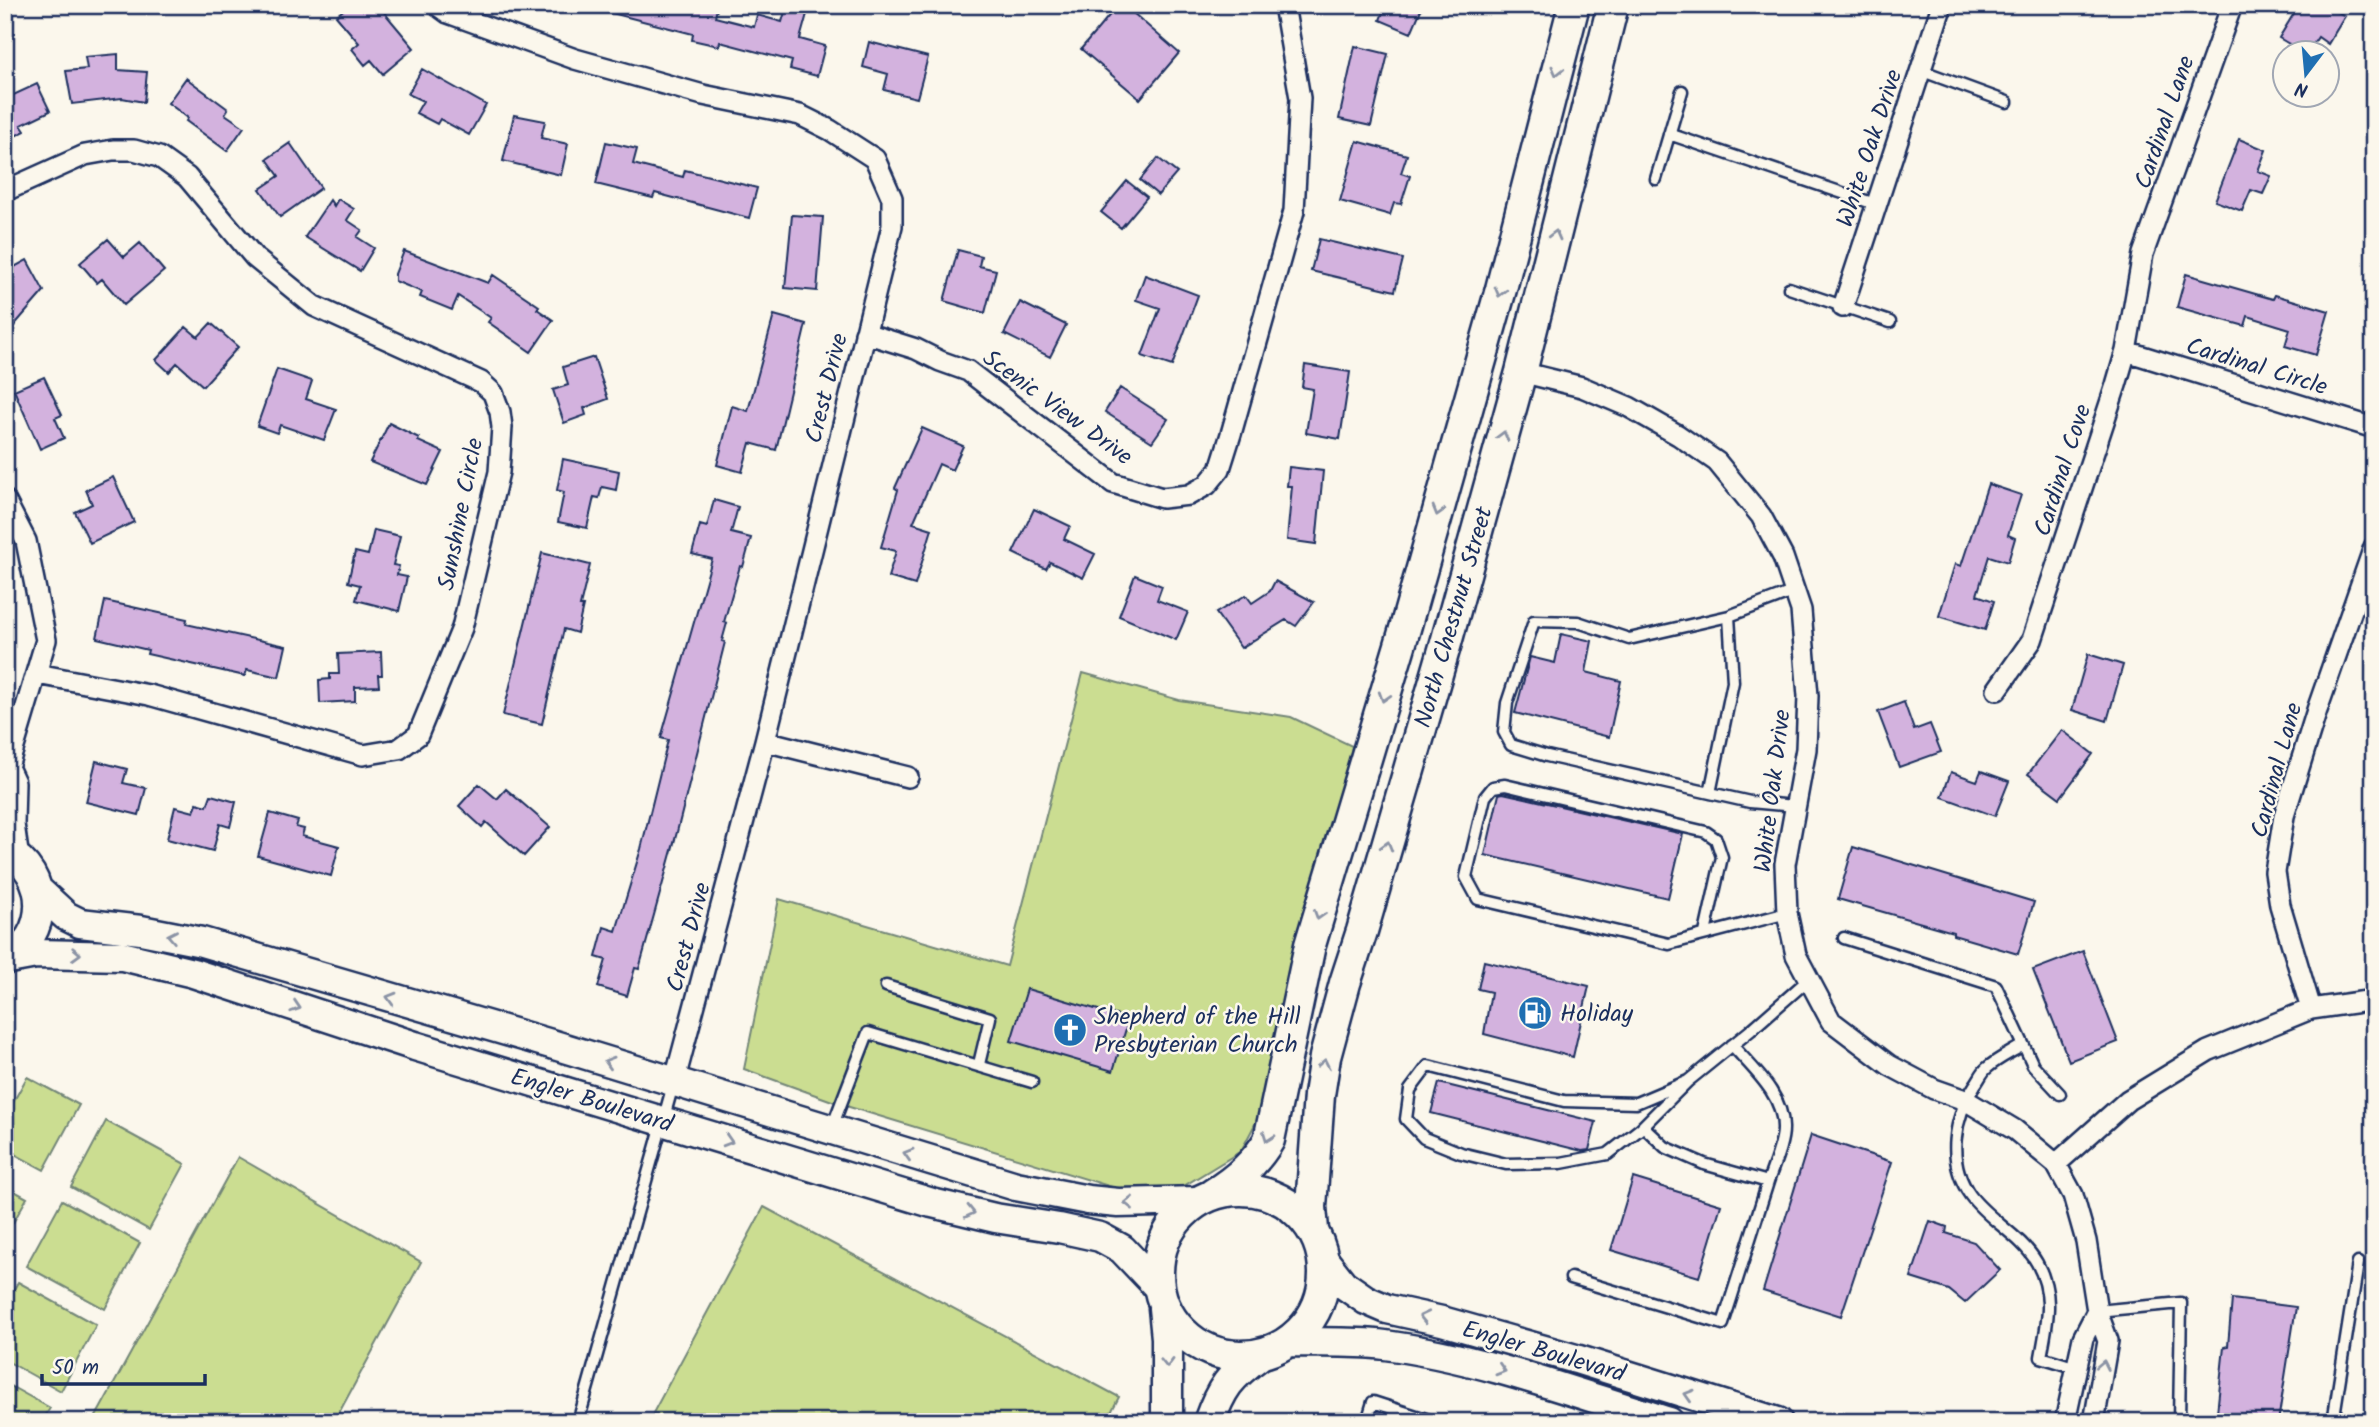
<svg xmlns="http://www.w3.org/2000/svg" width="2379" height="1427" font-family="Kalam,sans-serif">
  <rect width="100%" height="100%" fill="#fbf7ec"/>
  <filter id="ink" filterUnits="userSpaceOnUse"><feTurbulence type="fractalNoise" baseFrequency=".0143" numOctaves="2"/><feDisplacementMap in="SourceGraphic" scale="14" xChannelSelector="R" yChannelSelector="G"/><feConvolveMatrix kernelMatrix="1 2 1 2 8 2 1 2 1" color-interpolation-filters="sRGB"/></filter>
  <g filter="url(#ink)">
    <!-- green -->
    <path fill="#cbdd91" stroke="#738678" stroke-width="2" d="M1083 673 1179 700 1291 717 1352 746 1332 845 1265 1105 1241 1151 1182 1187 1135 1194 846 1106 744 1069 779 899 1007 966Z
      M27 1077 79 1105 44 1170 5 1149V1117Z
      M106 1121 185 1164 149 1230 71 1187Z
      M238 1157 421 1262 334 1422H93Z
      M5 1186 27 1198 5 1237Z
      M62 1200 140 1243 105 1309 26 1266Z
      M764 1207 1119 1397 1106 1422H670L653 1413Z
      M18 1282 96 1325 61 1391 5 1360V1305Z
      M5 1383 50 1408 42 1422H5Z"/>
    <!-- building -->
    <path fill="#d3b2de" stroke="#1b2f5e" stroke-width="2" d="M349 5H378L414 48 383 74 371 60 365 65 352 49 359 43 336 16Z
      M605 5H718L715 17 754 27 757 15 782 22 786 8 807 14 800 39 825 46 817 76 790 69 792 61 720 42 719 46 692 40 693 34 604 11Z
      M1118 5H1124L1179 53 1140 99 1081 49Z
      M1386 5H1423L1411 33 1380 20Z
      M2299 5H2340L2336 11 2345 16 2328 44 2318 37 2308 52H2303L2279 38Z
      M869 42 928 57 917 98 884 90 888 74 863 67Z
      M1355 46 1388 54 1371 126 1339 119Z
      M118 54V70L147 72 144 102 122 98 72 104 66 71 87 69 85 57Z
      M422 69 486 105 469 135 440 119 437 124 416 113 423 101 408 94Z
      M186 78 228 109 225 114 244 127 227 151 186 121 188 118 168 103Z
      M37 84 50 111 21 125 25 131 5 141V95L7 98Z
      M514 115 545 121 541 138 568 144 561 175 503 161Z
      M2239 139 2266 150 2258 171 2271 176 2263 194 2251 190 2242 211 2215 201Z
      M1357 141 1407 155 1401 173 1410 176 1401 204 1394 203 1390 215 1340 201Z
      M606 142 637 149 633 164 683 177 685 170 757 188 749 218 655 193 653 198 596 184Z
      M290 143 321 188 280 217 260 189 279 176 267 159Z
      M1158 158 1177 173 1158 195 1140 180Z
      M1127 181 1147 197 1121 228 1101 212Z
      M338 199 354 209 347 220 362 230 357 237 374 248 360 271 305 237 330 200 334 206Z
      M792 215 823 217 817 291 785 288Z
      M108 239 124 257 140 243 164 271 124 305 102 279 97 283 80 263Z
      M1319 239 1403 259 1395 291 1311 271Z
      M958 250 981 256 979 266 996 270 985 313 944 301Z
      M404 251 488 283 493 275 539 306 537 309 553 320 531 352 488 322 491 318 458 296 452 310 420 297 422 292 395 281V274Z
      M27 260 44 291 5 336V288L9 282 5 272Z
      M2186 274 2273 299 2275 295 2329 311 2316 355 2285 346 2290 329 2248 316 2245 326 2177 307Z
      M1145 275 1198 295 1172 366 1142 356 1160 308 1136 300Z
      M1020 302 1066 325 1050 357 1004 334Z
      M774 315 806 324 776 450 750 443 742 472 717 465 732 406 748 411Z
      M211 323 238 347 203 386 177 363 169 372 156 360 186 327 198 337Z
      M594 357 608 399 584 408 586 415 564 423 553 390 568 385 563 367Z
      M1305 365 1350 372 1340 439 1306 433 1313 389 1302 387Z
      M277 369 312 381 306 399 336 409 324 440 280 425 277 433 257 426Z
      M44 377 62 415 55 418 64 438 40 449 14 390Z
      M1120 388 1168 419 1152 442 1105 412Z
      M389 423 419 438 418 441 443 452 427 485 370 462Z
      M922 428 963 446 952 470 939 464 913 523 932 529 915 585 888 577 896 551 881 547 898 490 895 488Z
      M563 459 619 471 616 490 602 487 599 498 594 497 587 528 558 522 564 492 557 490Z
      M1289 467 1323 471 1316 544 1287 540 1292 486H1287Z
      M113 477 134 522 90 543 75 512 92 504 86 490Z
      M1988 484 2021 495 2008 535 2015 538 2008 562 1989 556 1977 595 1994 601 1985 630 1939 616 1955 564 1961 566Z
      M714 500 738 507 731 533 751 538 743 567 740 566 724 622 727 623 722 641 725 642 677 832 639 969 635 968 627 996 598 987 606 960 596 957 604 927 616 931 641 849 668 740 661 738 712 559 692 554 700 525 707 527Z
      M1034 509 1070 526 1064 539 1095 554 1083 578 1050 562 1046 569 1013 553Z
      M374 530 400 536 393 565 399 566 397 575 407 577 399 611 356 600 360 585 348 582 355 552 368 555Z
      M542 553 590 565 580 606H583L577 633 564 629 542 724 503 715Z
      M1135 575 1162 586 1157 600 1188 612 1176 640 1119 616Z
      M1275 581 1314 602 1296 626 1286 620 1241 648 1216 613 1246 595 1252 603 1270 591Z
      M105 601 187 619 186 624 286 646 279 677 247 670 245 676 147 654 148 650 97 638Z
      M1561 634 1592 641 1586 672 1621 681 1609 737 1515 713 1530 657 1555 663Z
      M381 652 382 675H378L379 686 355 687V701L320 703 319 680 330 679V674H339L338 654Z
      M2088 654 2123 665 2107 721 2072 710Z
      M1904 702 1914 730 1930 724 1941 752 1899 767 1878 712Z
      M2062 730 2093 754 2060 798 2028 774Z
      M96 761 127 769 123 783 146 788 139 815 86 802Z
      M1981 771 2009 781 1995 816 1942 797 1951 772 1977 781Z
      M479 784 497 799 506 789 550 827 524 856 486 822 482 827 459 806Z
      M1503 793 1683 834 1668 898 1485 855 1499 794Z
      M211 795 236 802 230 827 220 824 213 851 167 839 175 807 194 812 197 803 207 806Z
      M270 813 298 821 296 827 304 829 302 836 339 846 331 876 258 856Z
      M1853 847 2034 902 2018 954 1953 935V932L1838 899Z
      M2083 951 2118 1042 2069 1061 2033 970Z
      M1484 961 1589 986 1573 1057 1484 1034 1491 992 1478 989Z
      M1027 989 1129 1019 1113 1071 1011 1041Z
      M1439 1083 1596 1122 1589 1150 1582 1151 1431 1113Z
      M1811 1135 1892 1162 1841 1316 1763 1291Z
      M1633 1178 1721 1205 1699 1277 1611 1250Z
      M1930 1221 1947 1227 1946 1233 1974 1242 2000 1270 1965 1303 1949 1290 1911 1278Z
      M2232 1299 2296 1307 2278 1422H2216L2224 1347 2228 1346Z"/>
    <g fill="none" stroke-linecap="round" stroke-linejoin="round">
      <!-- service casing -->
      <g stroke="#1b2f5e" stroke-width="15">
        <path id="service" d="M1920 70 2007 102
          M1669 134 1875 204
          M1656 179 1682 91
          M1789 288 1890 322
          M1795 591 1729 616 1629 639 1578 622 1534 621 1507 703 1504 732 1511 745 1547 756 1750 802 1795 806
          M1710 793 1733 682 1729 616
          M1705 933 1722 857 1716 839 1706 832 1505 785 1493 787 1485 797 1466 877 1478 899 1669 944 1787 913
          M1844 938 1996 986 2033 1065 2060 1094
          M886 986 990 1018 979 1064
          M2023 1045C2012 1052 1997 1059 1987 1068 1982 1072 1979 1080 1975 1085 1954 1118 1946 1161 1970 1195 1989 1221 2021 1235 2037 1263 2055 1296 2047 1323 2041 1357L2077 1368
          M1688 1081 1636 1103 1564 1101 1428 1066 1410 1090 1406 1119 1424 1138 1461 1153 1506 1164 1561 1163 1608 1154 1640 1129 1688 1081 1751 1030 1809 979
          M1643 1126 1665 1147 1704 1164 1768 1182C1773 1166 1783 1145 1783 1129 1784 1095 1753 1069 1732 1045
          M832 1127 868 1033 1032 1082
          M1571 1278 1723 1324 1768 1182
          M2097 1311 2181 1303 2179 1422
          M578 1422 673 1085
          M1367 1422 1373 1402 1435 1422
          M2333 1422 2358 1263"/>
      </g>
      <!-- minor casing -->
      <g stroke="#1b2f5e" stroke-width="24">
        <path id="minor" d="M437 5 448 13 575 59 703 95 800 115 830 130 875 159 892 198V226L765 741 674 1083
          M5 191 85 155 113 150H134L159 157 187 177 255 258 314 306 481 382 493 393 500 412 502 427 499 472 462 628 418 735 399 749 363 755 149 695 37 674
          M1843 307 1942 5
          M865 333 916 349 940 361 968 371 1113 483 1162 498 1189 495 1207 485 1220 469 1231 434 1294 211 1300 98 1284 5
          M2126 351 2374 428
          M1521 372 1582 387 1629 407 1678 435 1717 462 1761 516 1783 557 1801 610 1808 696 1806 749 1785 864 1787 913 1796 955 1831 1021 1889 1065 1934 1089 1965 1100 2015 1130 2056 1164 2073 1195 2086 1241 2097 1311 2108 1341 2094 1422
          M5 500 26 541 46 640 8 767 5 769
          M1997 690 2032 640 2116 385 2126 351 2143 254 2232 5
          M765 741 908 777
          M8 767 15 782 14 824 19 859
          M2311 1009 2280 905 2275 872 2284 816 2317 710 2374 547
          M2056 1164 2128 1100 2208 1051 2311 1009 2374 1000
          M2065 1422 2083 1338 2097 1311"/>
      </g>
      <!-- secondary casing -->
      <g stroke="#1b2f5e" stroke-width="33">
        <path id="secondary" d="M5 850C51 873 50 937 5 960
          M38 890 66 916 80 923 141 930 202 942 551 1044 1016 1186 1088 1200 1118 1203 1198 1201
          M9 959 36 954 122 956 193 973 415 1046 932 1203 995 1218 1059 1228 1100 1237 1122 1249 1159 1288
          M1324 1260 1343 1284 1366 1300 1387 1309 1442 1321 1576 1359 1778 1422
          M1289 1342C1321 1343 1353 1341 1385 1345 1482 1358 1575 1393 1669 1422"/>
      </g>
      <!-- primary casing -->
      <g stroke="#1b2f5e" stroke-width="35">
        <path id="primary" d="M1158 1273a83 83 0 1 1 166 0a83 83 0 1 1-166 0Z
          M1213 1194C1236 1180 1255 1164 1269 1140L1310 945 1404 632 1501 289 1574 5
          M1313 1230 1311 1207 1319 1095 1325 1057 1345 983 1362 931 1446 643 1521 372 1613 5
          M1164 1308 1167 1338V1422
          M1209 1422C1221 1388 1230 1376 1259 1355"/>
      </g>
      <!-- service -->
      <use href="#service" stroke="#fbf7ec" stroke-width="10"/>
      <!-- minor -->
      <use href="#minor" stroke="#fbf7ec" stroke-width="19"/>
      <!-- secondary -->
      <use href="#secondary" stroke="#fbf7ec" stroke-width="28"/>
      <!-- primary -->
      <use href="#primary" stroke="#fbf7ec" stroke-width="30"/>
    </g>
    <!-- one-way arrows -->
    <defs><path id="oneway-chevron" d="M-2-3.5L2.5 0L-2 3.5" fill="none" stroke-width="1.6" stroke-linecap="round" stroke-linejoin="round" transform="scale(1.75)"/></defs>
    <g stroke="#8b93a5">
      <use href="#oneway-chevron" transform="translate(1557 71) rotate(104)"/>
      <use href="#oneway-chevron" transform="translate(1555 235) rotate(-76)"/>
      <use href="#oneway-chevron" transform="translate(1500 292) rotate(105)"/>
      <use href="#oneway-chevron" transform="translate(1503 436) rotate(-75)"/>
      <use href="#oneway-chevron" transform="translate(1438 511) rotate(106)"/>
      <use href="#oneway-chevron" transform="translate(1384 697) rotate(107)"/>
      <use href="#oneway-chevron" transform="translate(1387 846) rotate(-74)"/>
      <use href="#oneway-chevron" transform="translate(1319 915) rotate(107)"/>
      <use href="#oneway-chevron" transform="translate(172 936) rotate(-169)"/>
      <use href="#oneway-chevron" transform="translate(76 954) rotate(2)"/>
      <use href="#oneway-chevron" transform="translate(391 998) rotate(-164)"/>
      <use href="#oneway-chevron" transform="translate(296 1007) rotate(18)"/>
      <use href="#oneway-chevron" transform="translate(609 1062) rotate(-163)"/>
      <use href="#oneway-chevron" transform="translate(1324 1064) rotate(-79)"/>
      <use href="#oneway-chevron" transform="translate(1268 1137) rotate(110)"/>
      <use href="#oneway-chevron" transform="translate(728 1141) rotate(17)"/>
      <use href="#oneway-chevron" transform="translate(908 1154) rotate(-163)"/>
      <use href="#oneway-chevron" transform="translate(1129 1203) rotate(-180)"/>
      <use href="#oneway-chevron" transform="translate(970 1212) rotate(13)"/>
      <use href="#oneway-chevron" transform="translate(1424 1317) rotate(-167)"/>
      <use href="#oneway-chevron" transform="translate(1167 1363) rotate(89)"/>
      <use href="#oneway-chevron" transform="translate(2103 1365) rotate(-79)"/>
      <use href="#oneway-chevron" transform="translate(1501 1370) rotate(17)"/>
      <use href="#oneway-chevron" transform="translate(1689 1395) rotate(-163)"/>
    </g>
  </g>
  <!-- icons -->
  <defs>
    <g id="fuel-disc" transform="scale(1.75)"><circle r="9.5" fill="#1f6fb2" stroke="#fbf7ec"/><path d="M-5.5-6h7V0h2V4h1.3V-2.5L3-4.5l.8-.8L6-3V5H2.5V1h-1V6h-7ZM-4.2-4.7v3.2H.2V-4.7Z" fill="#fff"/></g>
    <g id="church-disc" transform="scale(1.75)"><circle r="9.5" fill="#1f6fb2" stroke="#fbf7ec"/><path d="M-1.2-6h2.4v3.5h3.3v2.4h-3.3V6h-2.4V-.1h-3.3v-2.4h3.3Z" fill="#fff"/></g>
  </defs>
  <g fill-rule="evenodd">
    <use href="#fuel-disc" x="1535" y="1013"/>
    <use href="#church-disc" x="1070" y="1030"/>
  </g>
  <g text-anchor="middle" stroke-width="5" stroke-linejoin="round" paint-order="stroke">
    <!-- street labels -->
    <g font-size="24" fill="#1b2f5e" stroke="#fbf7ec">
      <text transform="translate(2164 122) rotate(-71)" y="8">Cardinal Lane</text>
      <text transform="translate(1869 148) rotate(-72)" y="8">White Oak Drive</text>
      <text transform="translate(2257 366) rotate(17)" y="8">Cardinal Circle</text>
      <text transform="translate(826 388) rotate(-76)" y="8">Crest Drive</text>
      <text transform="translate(1058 407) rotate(36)" y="8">Scenic View Drive</text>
      <text transform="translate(2062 470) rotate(-72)" y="8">Cardinal Cove</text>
      <text transform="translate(460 514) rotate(-79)" y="8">Sunshine Circle</text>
      <text transform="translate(1453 617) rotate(-74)" y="8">North Chestnut Street</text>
      <text transform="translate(2276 770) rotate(-75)" y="8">Cardinal Lane</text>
      <text transform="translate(1772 791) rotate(-83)" y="8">White Oak Drive</text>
      <text transform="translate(688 937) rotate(-75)" y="8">Crest Drive</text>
      <text transform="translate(592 1100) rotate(17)" y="8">Engler Boulevard</text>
      <text transform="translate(1544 1351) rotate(16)" y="8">Engler Boulevard</text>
    </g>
    <!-- poi labels -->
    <g font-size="24" fill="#1b2f5e" stroke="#fbf7ec" text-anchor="start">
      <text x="1560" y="1021">Holiday</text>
      <text x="1094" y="1024">Shepherd of the Hill<tspan x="1094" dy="28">Presbyterian Church</tspan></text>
    </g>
  </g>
  <!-- margin -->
  <rect width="2379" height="1427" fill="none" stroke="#fbf7ec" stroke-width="28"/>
  <rect x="14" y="14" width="2351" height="1399" fill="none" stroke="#1b2f5e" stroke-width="2.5" filter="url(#ink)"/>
  <!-- north arrow -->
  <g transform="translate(2306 74) rotate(196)"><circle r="33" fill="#fbf7ec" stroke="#a1a7b3" stroke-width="2"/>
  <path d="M0-5L12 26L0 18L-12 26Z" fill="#1f6fb2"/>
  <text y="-10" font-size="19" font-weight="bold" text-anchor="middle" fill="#1b2f5e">N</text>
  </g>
  <!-- scale -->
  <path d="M42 1374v10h163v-10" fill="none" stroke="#1b2f5e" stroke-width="3.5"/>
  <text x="52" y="1374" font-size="21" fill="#1b2f5e" stroke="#fbf7ec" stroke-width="5" paint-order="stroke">50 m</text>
</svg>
